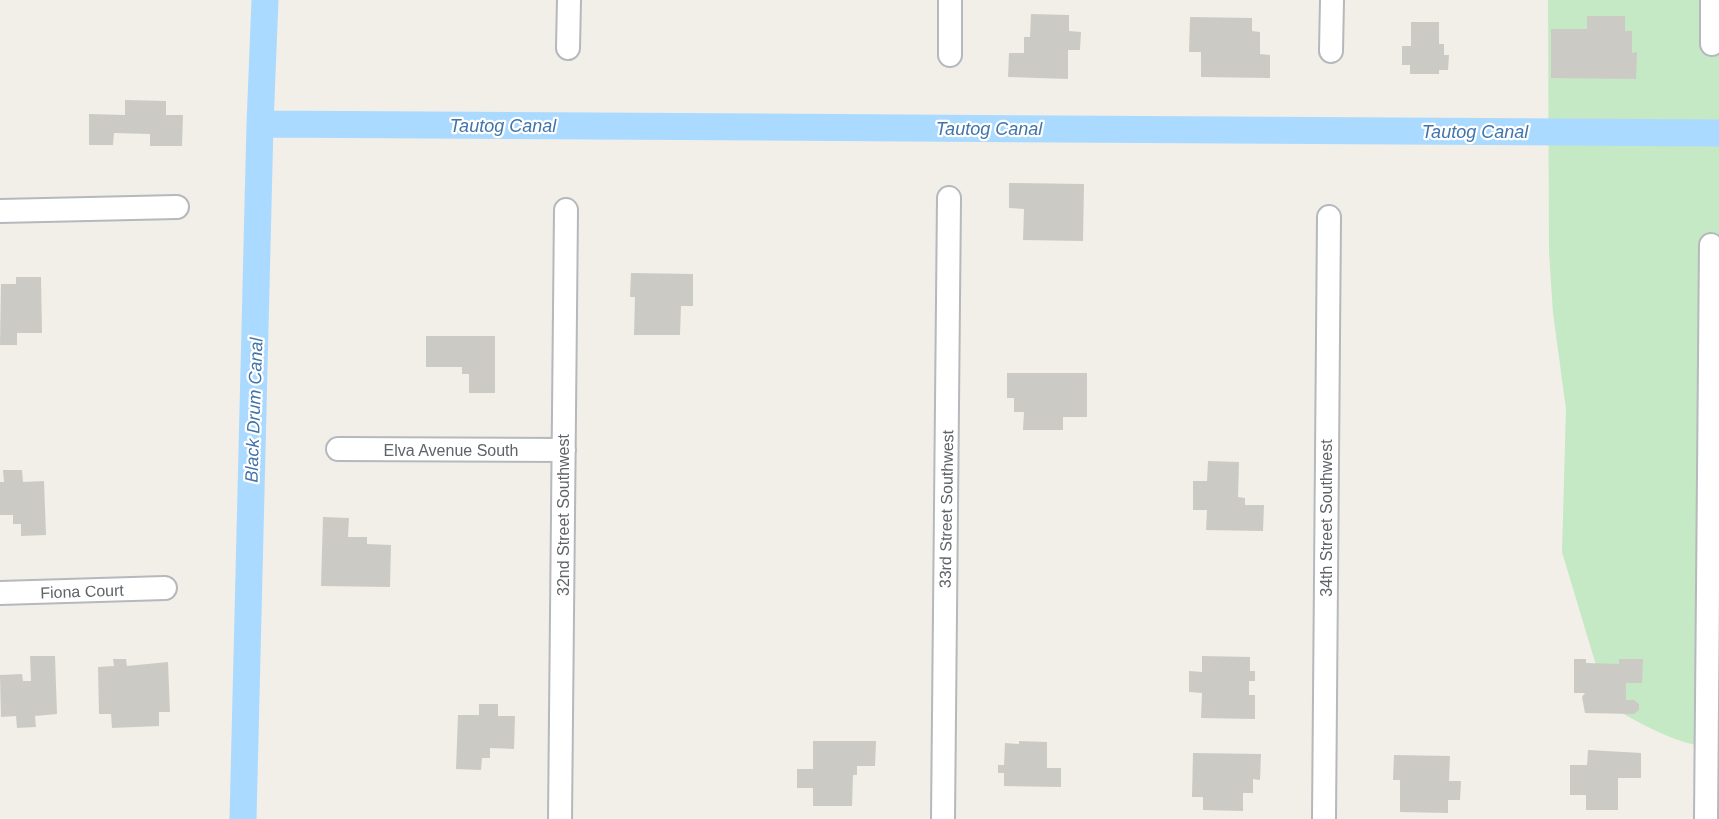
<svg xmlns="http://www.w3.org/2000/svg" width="1719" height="819" font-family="Helvetica,sans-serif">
  <rect width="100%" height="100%" fill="#f1efe8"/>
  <!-- green -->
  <path fill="#c5e8c5" d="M1548 0H1719V748C1680 747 1641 724 1608 705L1562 552 1566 409 1553 313 1549 251Z"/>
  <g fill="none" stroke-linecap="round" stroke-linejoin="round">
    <!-- canal -->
    <path stroke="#aadaff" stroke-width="27" d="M260 124 1719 133
      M243 819 260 124 265 0"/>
  </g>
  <!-- building -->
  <path fill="#cccac5" d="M1031 14 1069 15V31L1081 32 1080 50H1068V79L1008 77 1009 53H1024V37H1030Z
    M1587 16H1625V31H1632V53L1637 52 1636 79 1551 78V29H1587Z
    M1190 17 1252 18V31L1260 32V54L1270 55V78L1201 77V52H1189Z
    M1411 22H1439V44H1444V55H1449L1448 70H1439V74H1410V65H1402V46H1411Z
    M125 100 166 101V115H183L182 146H150V134L114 133 113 145H89V114L125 115Z
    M1009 183 1084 184 1083 241 1023 240 1024 209 1009 208Z
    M631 273 693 274V306H681L680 335H634L635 297H630Z
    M16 277H41L42 333H17V345H0L1 284H16Z
    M426 336H495V393H469V374H462V367H426Z
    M1007 373H1087V417H1063V430H1023L1024 412H1014V398H1007Z
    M1208 461 1239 462 1238 497 1245 498V505H1264L1263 531 1206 530 1207 510H1193V481H1207Z
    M3 470H22L23 482 44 481 46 535 21 536V524H13V515H0V482H4Z
    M323 517 349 518 348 537H367V544L391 545 390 587 321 586Z
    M30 656H55L57 714 35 716 36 727 17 728 16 716 1 717 0 675 22 674 23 681H31Z
    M1202 656 1250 657V671H1255V681H1249V695H1255V719L1201 718 1202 693 1189 692V671L1202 672Z
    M113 659H126L127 666 168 662 170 712H159V726L112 728 111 714H99L98 667 114 666Z
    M1574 659H1586V663L1619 664V659H1643L1642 683H1626V700H1634L1639 704V710L1634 714 1585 713 1582 697 1585 693H1574Z
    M479 704H498V716H515L514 749 490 748V758H482L481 770 456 769 458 715H479Z
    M813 741H876L875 766H857V775H853L852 806H813V788H797V769H813Z
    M1019 741 1047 742V768H1061V787L1004 786V773H998V765H1004L1005 743 1019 744Z
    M1588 750 1641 753V778H1618V810H1586V795H1570V765H1587Z
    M1193 753 1261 754 1260 780 1253 779V793H1243V811L1203 810V797H1192Z
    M1394 755 1450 756 1449 781H1461L1460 800H1448V813L1400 812V780H1393Z"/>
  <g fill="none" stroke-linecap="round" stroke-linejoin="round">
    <!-- street casing -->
    <g stroke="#b5b8bc" stroke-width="26">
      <path id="street" d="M1712 44V0
        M568 48 569 0
        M1331 51 1332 0
        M950 55V0
        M0 211 177 207
        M338 449 564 450
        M0 593 165 588
        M560 819 566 210
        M943 819 949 198
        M1324 819 1329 217
        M1706 819 1711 245"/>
    </g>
    <!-- street -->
    <use href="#street" stroke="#fff" stroke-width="22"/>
  </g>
  <g text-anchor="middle" stroke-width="4.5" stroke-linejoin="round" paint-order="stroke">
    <!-- street labels -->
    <g font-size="16" fill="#5f6368" stroke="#fff">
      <text x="451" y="456">Elva Avenue South</text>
      <text transform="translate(946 509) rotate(-89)" y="6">33rd Street Southwest</text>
      <text transform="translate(563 515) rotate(-90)" y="6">32nd Street Southwest</text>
      <text transform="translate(1326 518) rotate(-90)" y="6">34th Street Southwest</text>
      <text transform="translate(82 591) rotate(-2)" y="6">Fiona Court</text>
    </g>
    <!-- water labels -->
    <g font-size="18" font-style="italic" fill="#4174aa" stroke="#fff">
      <text x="503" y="132">Tautog Canal</text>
      <text x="989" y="135">Tautog Canal</text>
      <text x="1475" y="138">Tautog Canal</text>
      <text transform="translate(254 410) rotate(-88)" y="6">Black Drum Canal</text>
    </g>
  </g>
</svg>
